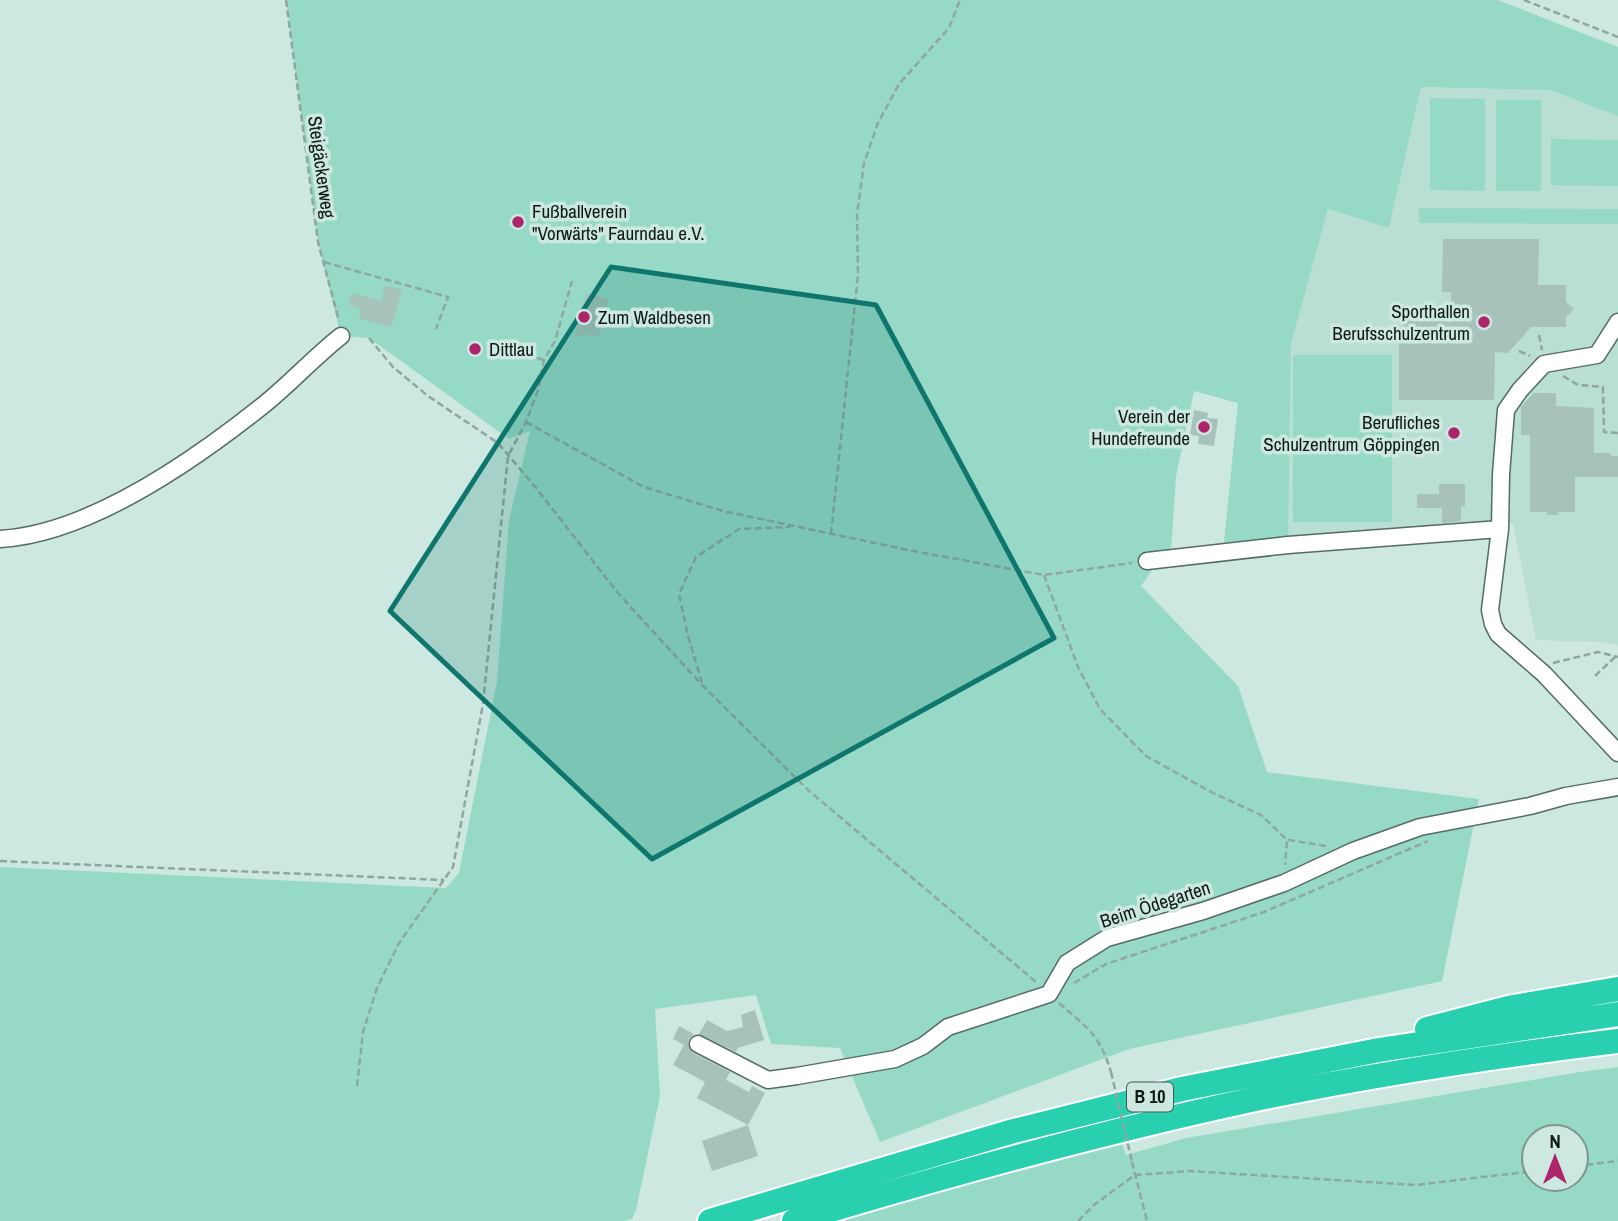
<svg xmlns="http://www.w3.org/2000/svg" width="1618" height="1221" font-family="'Archivo Narrow',sans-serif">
  <rect width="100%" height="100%" fill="#cce8e0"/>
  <!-- built -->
  <path fill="#b9ded3" d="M1421 87 1550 90 1618 116V645L1602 642 1536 640 1513 523 1288 545 1291 344 1328 208 1389 228Z"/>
  <!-- green -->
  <path fill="#97d9c7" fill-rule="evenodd" d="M286 0H1498L1618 47V116L1550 90 1421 87 1389 228 1328 209 1291 344 1288 545 1223 552 1238 403 1194 391 1176 476 1171 551 1160 559 1141 586 1238 686 1267 772 1479 799 1442 981 1129 1049 880 1142 840 1048 771 1044 756 995 655 1009 660 1096 636 1210 632 1219 623 1221H0V867L446 888 459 873 497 681 509 520 530 431 509 439 369 338 341 336 318 242Z
    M1430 98 1485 99V191L1430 190Z
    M1496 100H1541V191H1496Z
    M1551 139 1618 140V186L1551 185Z
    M1419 208 1618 209V224L1419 223Z
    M1293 355H1392V522H1293Z
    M1618 1067V1221H840L995 1176 1122 1144 1126 1155 1186 1138 1580 1072ZM1576 1137V1179H1534V1137Z"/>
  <!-- building -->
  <path fill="#a7c2ba" d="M1443 239H1539L1538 285H1566V302L1574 309 1566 317V327H1531L1508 353 1495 352 1494 400H1399V334H1403V313H1451V292H1442Z
    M385 286 402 290 391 327 359 318 361 309 349 305 352 293 381 301Z
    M586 293 609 299 599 337 587 334V338L575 335Z
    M1534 393H1556V406L1594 408V453H1611V456H1618V477H1575V512H1558V515H1547V512H1530V435H1521V407Z
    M1194 410 1208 413 1207 418 1218 419 1214 446 1198 444 1199 436 1190 435Z
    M1439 484H1465V506H1461V521L1442 523V508H1417V494H1439Z
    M755 1010 764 1040 738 1048 736 1052 699 1034 707 1020 727 1031 743 1027 741 1015Z
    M679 1026 694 1034 689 1039 688 1044 693 1053 730 1072 726 1080 749 1092 752 1086 765 1093 748 1125 697 1098 705 1082 673 1065 684 1045 673 1039Z
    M748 1125 758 1156 712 1171 702 1141Z"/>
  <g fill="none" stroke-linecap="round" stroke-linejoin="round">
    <!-- minor casing -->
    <g stroke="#546c65" stroke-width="19">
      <path id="minor" d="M1618 322 1597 355 1544 364 1520 390 1506 410 1501 475 1500 529 1490 610 1493 624 1498 634 1544 674 1618 753
        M0 539C88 534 193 461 261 407 289 385 313 358 341 336
        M1147 561 1288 545 1500 529
        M698 1044 768 1080 797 1076 895 1059 923 1046 948 1027 1049 994 1067 963 1107 938 1203 911 1284 883 1353 851 1420 827 1530 806 1566 796 1618 787"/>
    </g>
    <!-- highway casing -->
    <g stroke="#fff" stroke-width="28">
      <path id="highway" d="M1427 1029 1508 1008 1618 989
        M710 1221 1010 1132 1182 1089 1379 1050 1618 1014
        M794 1221C943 1176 1094 1134 1246 1101 1369 1075 1494 1056 1618 1041"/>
    </g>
    <!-- path -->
    <path stroke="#90a6a0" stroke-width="2.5" stroke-dasharray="7 3.5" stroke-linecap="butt" d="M286 0 318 242 339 321
      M1524 0 1618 37
      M324 262 448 297 436 329
      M1539 335 1542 350
      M369 338 393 367 428 396 498 443 537 489 617 592 703 686 808 790 1036 982
      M1519 351 1530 356
      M527 355 544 360
      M1563 376 1578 385 1603 387 1604 432 1618 433
      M526 422 644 487 723 511 908 550 1044 575 1132 563
      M831 534 858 275 857 215 864 163 878 123 899 84 949 28 960 0
      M1044 575 1078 667 1100 709 1146 756 1213 793 1261 815 1287 840 1285 865
      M1553 663 1598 652 1618 657
      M1595 676 1615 657
      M702 683 688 636 679 594 696 557 739 529 790 527
      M1288 840 1326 846
      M0 861 444 880
      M1074 983 1106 964 1264 912 1428 841
      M1059 1003C1087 1028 1099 1033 1111 1072
      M357 1086 363 1032 377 988 399 943 453 867 483 704 508 456 526 422 538 390 544 360 555 341 572 281
      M1132 1162 1147 1221
      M1576 1166 1618 1161
      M1078 1221 1095 1204 1135 1175 1189 1171 1416 1185 1534 1171"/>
    <!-- minor -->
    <use href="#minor" stroke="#fff" stroke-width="16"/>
    <!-- highway -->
    <use href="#highway" stroke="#28d0b0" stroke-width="24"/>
    <!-- path-bridge -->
    <path stroke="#90a6a0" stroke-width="2.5" stroke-dasharray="7 3.5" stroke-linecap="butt" d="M1111 1072 1132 1162"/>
  </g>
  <!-- marked area -->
  <path fill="#0f766e" fill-opacity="0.2" stroke="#0f766e" stroke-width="5" stroke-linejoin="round" d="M611 267 876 305 1054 638 652 859 390 611Z"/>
  <!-- markers -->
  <g fill="#ac2469" stroke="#cce8e0" stroke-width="2.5">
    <circle cx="518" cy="222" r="7"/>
    <circle cx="584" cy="317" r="7"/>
    <circle cx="1484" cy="322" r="7"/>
    <circle cx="475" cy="349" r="7"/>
    <circle cx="1204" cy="427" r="7"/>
    <circle cx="1454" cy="433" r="7"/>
  </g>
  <g text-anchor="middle" stroke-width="7" stroke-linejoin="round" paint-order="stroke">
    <!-- shield labels -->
    <rect fill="#cce8e0" stroke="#485753" stroke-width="2" x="1127" y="1082.5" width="46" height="29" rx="5"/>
    <g font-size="18" font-weight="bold" fill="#0f1917">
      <text x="1150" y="1103">B 10</text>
    </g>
    <!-- street labels -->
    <g font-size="19" fill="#0f1917" stroke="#cce8e0">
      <text transform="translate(322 167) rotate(82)" y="7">Steigäckerweg</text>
      <text transform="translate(1155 904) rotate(-18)" y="7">Beim Ödegarten</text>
    </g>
    <!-- poi labels -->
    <g font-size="19" fill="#0f1917" stroke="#cce8e0" text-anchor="start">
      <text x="532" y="218">Fußballverein<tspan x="532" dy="22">"Vorwärts" Faurndau e.V.</tspan></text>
      <text x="1470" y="318" text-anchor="end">Sporthallen<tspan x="1470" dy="22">Berufsschulzentrum</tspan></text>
      <text x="598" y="324">Zum Waldbesen</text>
      <text x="489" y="356">Dittlau</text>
      <text x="1190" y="423" text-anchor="end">Verein der<tspan x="1190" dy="22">Hundefreunde</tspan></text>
      <text x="1440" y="429" text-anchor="end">Berufliches<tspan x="1440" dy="22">Schulzentrum Göppingen</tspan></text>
    </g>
  </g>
  <!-- north arrow -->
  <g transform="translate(1555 1158)"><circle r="33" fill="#cce8e0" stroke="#809590" stroke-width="2"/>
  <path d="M0-5L12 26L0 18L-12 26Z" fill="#ac2469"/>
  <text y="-10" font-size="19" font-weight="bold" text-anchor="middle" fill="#0f1917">N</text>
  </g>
</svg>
